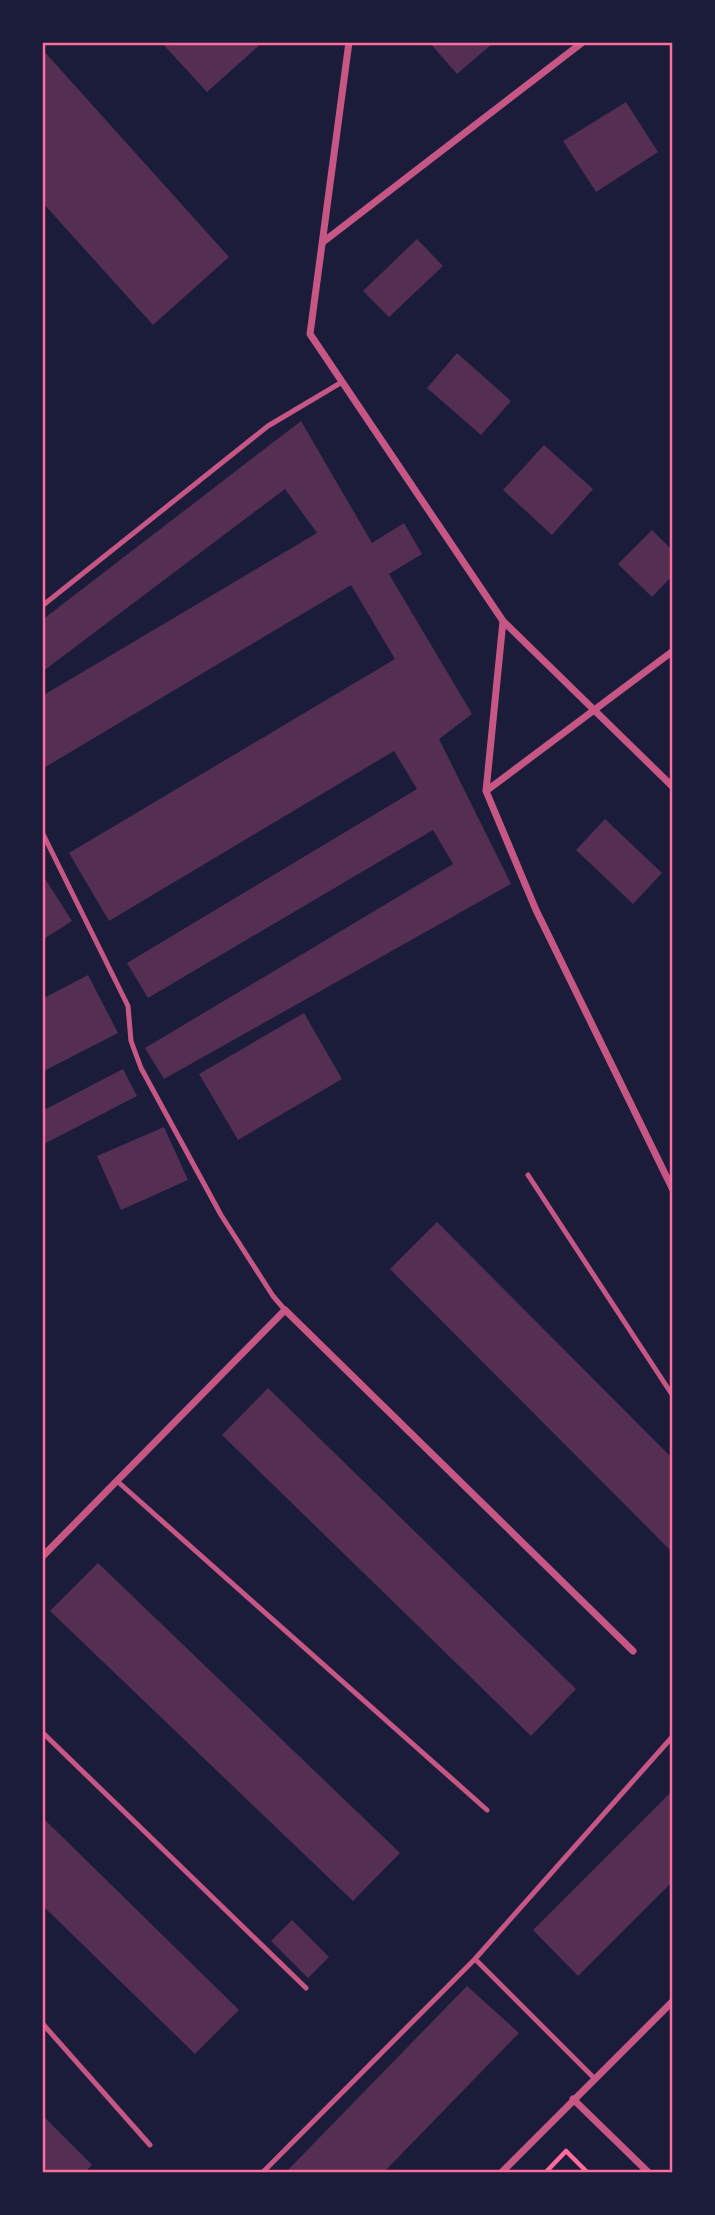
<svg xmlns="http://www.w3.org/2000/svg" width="715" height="2215" font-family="'Source Sans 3',sans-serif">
  <rect width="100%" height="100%" fill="#1b1b3a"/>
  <!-- building -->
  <path fill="#542f53" d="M161 42H263L207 92Z
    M429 42H491L492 44 457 74Z
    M42 49 229 257 153 325 42 202Z
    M626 102 658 152 596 192 563 141Z
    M417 239 443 266 389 317 363 291Z
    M457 353 511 401 481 435 427 388Z
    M301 421 372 543 404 523 422 554 389 574 472 714 439 739 511 884 164 1079 145 1048 453 864 433 830 148 998 127 963 417 789 394 751 109 921 69 853 395 659 351 585 42 769V696L317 533 285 489 42 672V620Z
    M544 445 593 489 552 535 503 490Z
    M652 530 673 551V575L652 597 618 564Z
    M605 819 662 873 633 904 576 850Z
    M42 874 72 921 42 940Z
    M88 975 118 1033 42 1072V999Z
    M304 1013 342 1079 238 1140 199 1074Z
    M123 1069 137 1096 42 1145V1101L46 1109Z
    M164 1127 188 1180 121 1210 97 1156Z
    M437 1222 673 1459V1553L390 1269Z
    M268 1388 576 1689 531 1736 222 1435Z
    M98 1563 400 1853 353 1901 50 1611Z
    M673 1790V1881L578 1976 533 1930Z
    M42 1817 239 2010 195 2054 42 1905Z
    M292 1920 329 1957 308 1978 271 1941Z
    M467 1986 519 2033 383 2173H285Z
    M42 2115 92 2165 84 2173H42Z"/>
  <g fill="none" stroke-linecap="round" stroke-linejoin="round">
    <!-- path -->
    <path stroke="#ff6b9d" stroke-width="4.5" d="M545 2173 566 2151 588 2173"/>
    <!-- service -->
    <path stroke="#c65784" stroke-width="5" d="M42 606 268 426 342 382
      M42 832 128 1006 131 1041 141 1068 221 1215 273 1296 285 1310
      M528 1175 673 1396
      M117 1481 487 1810
      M42 1732 306 1988
      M475 1959 673 1736
      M42 2023 150 2145
      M262 2173 475 1959 594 2078"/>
    <!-- minor -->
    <path stroke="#c65784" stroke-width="7" d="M349 42 310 334 503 621 486 791 536 910 673 1190
      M323 242 583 42
      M503 621 673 787
      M486 791 673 651
      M42 1557 285 1310 633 1651
      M573 2099 649 2173
      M501 2173 673 2001"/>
  </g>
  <!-- border -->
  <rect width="715" height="2215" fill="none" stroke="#1b1b3a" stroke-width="88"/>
  <rect x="44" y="44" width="627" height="2127" fill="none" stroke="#ff6b9d" stroke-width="2.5"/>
</svg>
